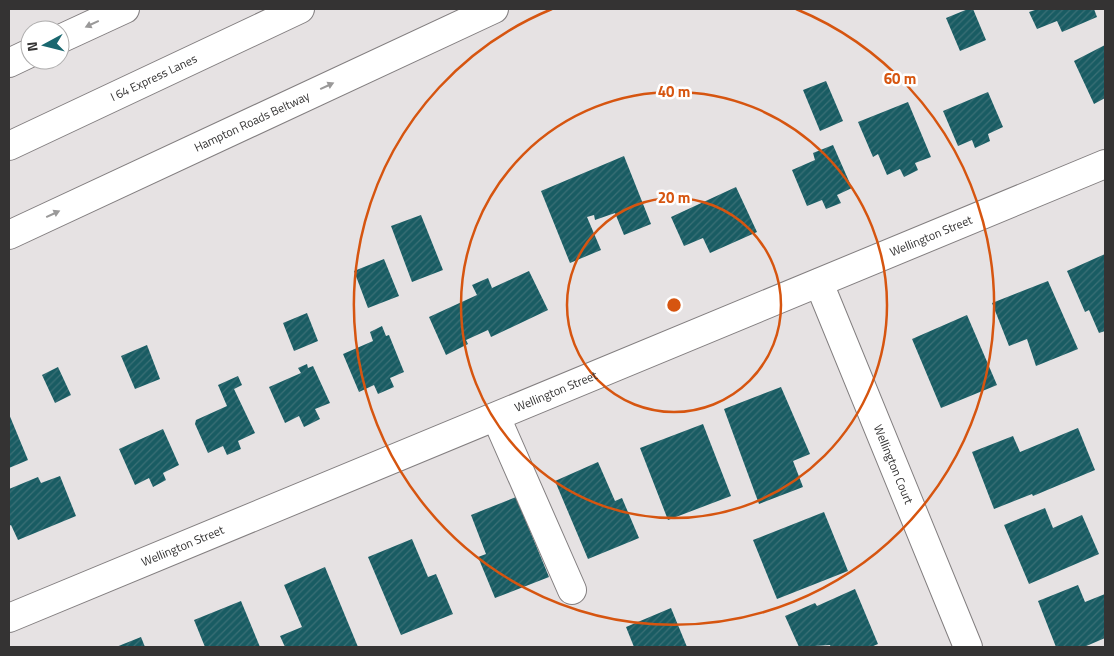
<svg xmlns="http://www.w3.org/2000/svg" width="1114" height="656" font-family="'Titillium Web',sans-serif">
  <defs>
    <pattern id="building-hatch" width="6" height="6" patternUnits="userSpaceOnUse" patternTransform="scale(1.25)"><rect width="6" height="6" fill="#195c63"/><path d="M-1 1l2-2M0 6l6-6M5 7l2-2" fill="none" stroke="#3b7076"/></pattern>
  </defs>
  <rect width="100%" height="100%" fill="#e6e2e3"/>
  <!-- building -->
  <path fill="url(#building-hatch)" d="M968 9H973L986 40 960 51 946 18Z
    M1038 9H1094L1097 17 1062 32 1057 21 1037 29 1029 12Z
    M1105 45V98L1094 104 1074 61Z
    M826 81 843 121 820 131 803 90Z
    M988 92 1003 127 988 134 990 141 975 148 972 140 958 146 943 111Z
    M908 102 931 157 915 163 918 170 904 177 900 169 887 175 878 154 873 157 858 122Z
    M833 145 852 188 837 195 841 203 826 209 822 200 807 206 792 170 815 160 813 153Z
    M624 156 651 224 624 235 615 213 595 220 594 215 587 217 601 250 570 263 541 191Z
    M736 187 757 232 710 253 703 238 684 246 671 217Z
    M421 215 443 270 412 282 391 226Z
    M1105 254V331L1099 333 1089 310 1085 312 1067 271Z
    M384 259 399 296 368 308 354 271Z
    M529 271 548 310 491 337 488 330 466 340 468 344 446 355 429 317 477 295 472 285 488 278 492 288Z
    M1048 281 1078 349 1036 366 1027 339 1009 346 992 303Z
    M307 313 318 341 294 351 283 323Z
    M967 315 997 385 941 408 912 339Z
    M382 326 386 336 389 335 404 372 390 378 394 387 378 394 374 385 359 392 343 354 373 341 370 332Z
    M147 345 160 379 135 389 121 356Z
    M307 364 308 368 313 366 330 403 315 409 320 419 304 427 299 416 285 423 269 387 301 373 298 368Z
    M58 367 71 395 55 403 42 375Z
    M238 376 242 385 234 389 255 433 238 441 241 449 227 455 223 446 208 453 195 424 196 420 227 406 218 385Z
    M781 387 810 454 793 461 803 487 759 504 724 409Z
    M9 414 28 460 9 468Z
    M703 424 731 496 668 520 640 448Z
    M1078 428 1095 470 1033 496 1032 494 994 509 972 452 1013 436 1020 452Z
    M163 429 179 465 163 473 166 480 153 487 149 478 135 485 119 449Z
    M598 462 615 501 622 498 639 538 588 559 555 481Z
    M60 476 76 516 18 540 11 525 9 526V489L38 477 41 483Z
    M516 497 549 577 495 598 478 557 486 554 471 515Z
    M1045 508 1053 528 1082 515 1099 554 1029 584 1004 525Z
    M824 512 848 571 777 599 753 540Z
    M412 539 428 577 436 574 453 614 401 635 368 557Z
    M325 567 358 647H285L280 636 302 627 284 585Z
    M1078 585 1085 602 1105 594V638L1084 647H1056L1038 601Z
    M855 589 878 644 871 647H831L830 645 799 647 785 616 815 603 817 606Z
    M241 601 260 647H205L194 620Z
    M671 608 687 647H634L626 627Z
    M141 637 145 647H116Z"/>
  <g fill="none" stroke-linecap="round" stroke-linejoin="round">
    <!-- street casing -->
    <g stroke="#837f80" stroke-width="30">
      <g id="street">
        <path id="s1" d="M819 283 968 647"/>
        <path d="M496 417 572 590"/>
        <path id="s2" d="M9 618 1105 164"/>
      </g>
    </g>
    <!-- highway casing -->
    <g stroke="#837f80" stroke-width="30">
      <g id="highway">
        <path d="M60 39 125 9"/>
        <path d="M9 63 30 53"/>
        <path id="s3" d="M9 146 300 9"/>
        <path id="s4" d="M9 235 494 9"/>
      </g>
    </g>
    <!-- street -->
    <use href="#street" stroke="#fff" stroke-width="28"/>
    <!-- highway -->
    <use href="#highway" stroke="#fff" stroke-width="28"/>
  </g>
  <!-- one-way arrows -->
  <defs><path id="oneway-solid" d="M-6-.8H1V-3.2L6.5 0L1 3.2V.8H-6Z" transform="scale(1.25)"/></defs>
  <g fill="#9a9999">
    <use href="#oneway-solid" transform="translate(92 24) rotate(155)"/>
    <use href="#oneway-solid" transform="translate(327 86) rotate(-25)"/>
    <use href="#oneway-solid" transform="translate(53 214) rotate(-25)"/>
  </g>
  <!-- distance rings -->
  <g fill="none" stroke="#d65510" stroke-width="2.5">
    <circle cx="674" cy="305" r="107"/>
    <circle cx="674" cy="305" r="213"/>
    <path d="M796 9A320 320 0 1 1 552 9"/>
  </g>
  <g text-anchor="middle" stroke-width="5" stroke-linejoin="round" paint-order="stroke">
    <!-- street labels -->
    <g font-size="12" fill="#343333" stroke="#fff">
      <text dy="4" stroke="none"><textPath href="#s3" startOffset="160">I 64 Express Lanes</textPath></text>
      <text dy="4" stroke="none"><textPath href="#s4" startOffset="268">Hampton Roads Beltway</textPath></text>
      <text dy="4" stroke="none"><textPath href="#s2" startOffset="998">Wellington Street</textPath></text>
      <text dy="4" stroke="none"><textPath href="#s2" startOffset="592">Wellington Street</textPath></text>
      <text dy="4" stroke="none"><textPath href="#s1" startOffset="196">Wellington Court</textPath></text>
      <text dy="4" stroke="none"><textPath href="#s2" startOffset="188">Wellington Street</textPath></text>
    </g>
  </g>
  <circle cx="674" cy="305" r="8" fill="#d65510" stroke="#fff" stroke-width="2.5"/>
  <g font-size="15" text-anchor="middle" font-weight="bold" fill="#d65510" stroke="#fff" stroke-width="5" stroke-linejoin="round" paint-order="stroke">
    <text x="900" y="84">60 m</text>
    <text x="674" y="97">40 m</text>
    <text x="674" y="203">20 m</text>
  </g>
  <!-- border -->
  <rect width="1114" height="656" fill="none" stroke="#343333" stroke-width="20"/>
  <!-- north arrow -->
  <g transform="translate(45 45) rotate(263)"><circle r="24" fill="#ffffff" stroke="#aeadad"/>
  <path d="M0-4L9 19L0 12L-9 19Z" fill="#1a676f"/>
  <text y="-8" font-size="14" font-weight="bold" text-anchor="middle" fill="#343333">N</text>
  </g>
</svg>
